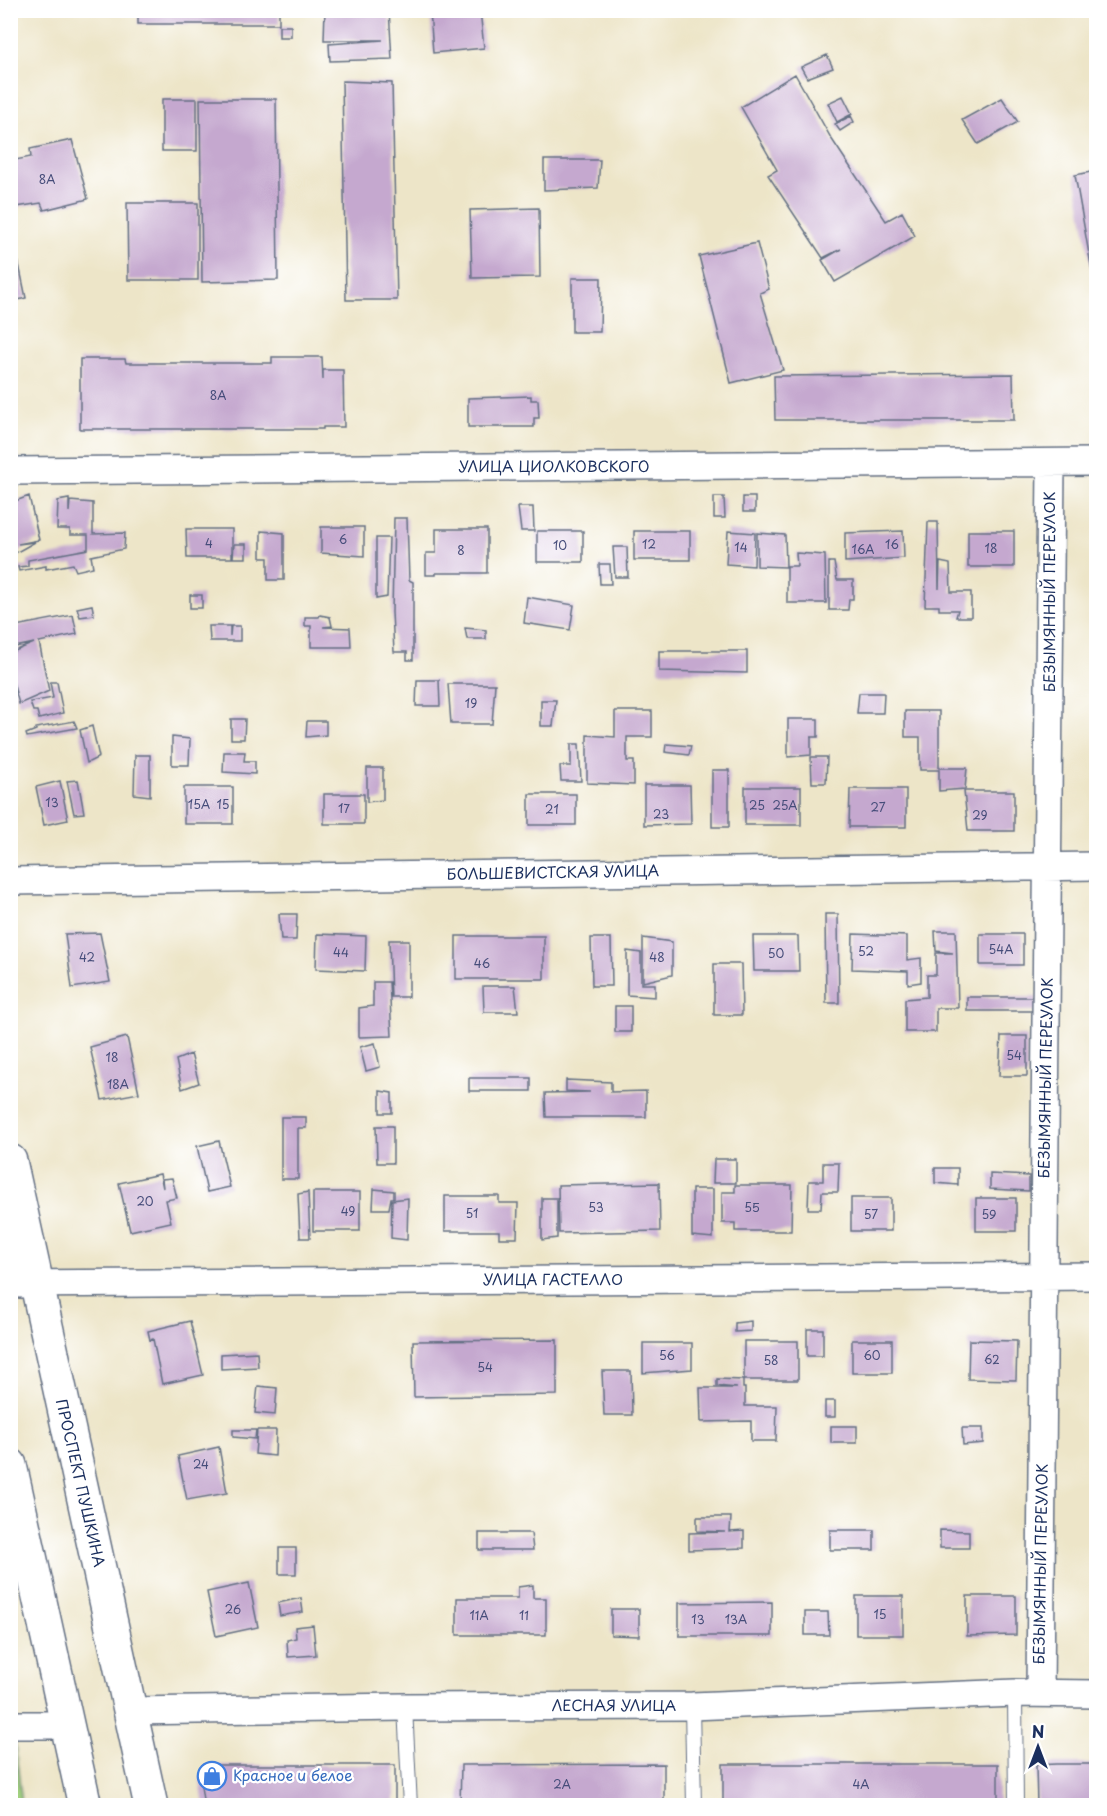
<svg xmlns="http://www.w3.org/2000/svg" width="1107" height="1816" font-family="'Playpen Sans',sans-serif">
  <rect width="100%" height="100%" fill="#fff"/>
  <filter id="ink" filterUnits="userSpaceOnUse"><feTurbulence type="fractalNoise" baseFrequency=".0167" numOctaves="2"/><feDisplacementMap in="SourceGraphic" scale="12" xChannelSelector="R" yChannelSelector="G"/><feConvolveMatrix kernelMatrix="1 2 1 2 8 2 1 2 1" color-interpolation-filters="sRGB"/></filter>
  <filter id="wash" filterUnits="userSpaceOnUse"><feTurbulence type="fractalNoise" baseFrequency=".008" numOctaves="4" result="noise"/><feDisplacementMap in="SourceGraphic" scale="24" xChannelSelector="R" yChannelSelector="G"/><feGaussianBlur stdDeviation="1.35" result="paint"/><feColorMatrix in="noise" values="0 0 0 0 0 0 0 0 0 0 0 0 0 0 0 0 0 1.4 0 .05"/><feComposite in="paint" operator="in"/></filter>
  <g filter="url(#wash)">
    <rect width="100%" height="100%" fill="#ede5c8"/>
    <!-- green -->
    <path fill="#a3d280" stroke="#5f806f" stroke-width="1.5" d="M10 1736H14L22 1805H11Z"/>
    <g id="blocks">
      <!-- building -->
      <path fill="#c5a8cf" d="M138 10H279V24H138Z
        M325 10H389L392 59 330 61 329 44 383 40H324Z
        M430 10H480L484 48 433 53Z
        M279 26H291V37H279Z
        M827 55 833 68 807 78 801 67Z
        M795 74 831 138 886 221 902 212 915 236 835 282 822 260 841 249 823 258 768 175 777 170 741 107Z
        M342 81 392 83 397 300H346Z
        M843 96 852 114 837 122 828 103Z
        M1002 98 1018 122 978 144 962 120Z
        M162 99H197V151H162Z
        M200 99H276L278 280 202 282Z
        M851 116 854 122 840 131 835 124Z
        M72 140 88 199 44 210 41 203 10 208V161L31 157 30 149Z
        M544 160H600L598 188 544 190Z
        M1096 171V288H1095L1075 175Z
        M127 203H198V280H128Z
        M539 208 540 277 472 278 470 210Z
        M10 221 26 298 10 302Z
        M757 243 769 289 760 293 783 370 731 383 699 256Z
        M572 278H601L600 332H572Z
        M272 357H322L323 380V370H343L344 427H323V429H80V359H125L126 363H272Z
        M1013 374 1014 420H775L774 376Z
        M531 396V400H538L539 418H534V427H468V398Z
        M29 496 39 540 18 544 35 542 10 556V503Z
        M714 497H724L725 518H714Z
        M743 497H755V512H743Z
        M69 499V512L70 501 93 503V534L125 533 124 549 91 556 93 567 76 571 73 564 46 569V566L19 571 18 567 28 566V560L88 549V535H70V529H57L58 501Z
        M518 507H533L534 531H521Z
        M394 518H407L409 580 413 582V660H407V652H394L392 612Z
        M928 522H938L939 589 940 562 950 564 951 592H971V617H956L958 610H939V606H925Z
        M321 527H364V556L321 553Z
        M186 529H232V558H187Z
        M436 529H487V573H436V575H426V553H436Z
        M261 531 284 533V580H268V558H261Z
        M537 531H583V562H537Z
        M634 531H690V560H634Z
        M728 531 755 533 754 566 726 564Z
        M903 531 904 558 845 562V533Z
        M968 531H1014V567H968Z
        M757 533 785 535 786 567 757 566Z
        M376 538H389L387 597 376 599Z
        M234 544H246V558H233Z
        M613 547H627L628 577H615Z
        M796 553 825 555 826 603H787V566H797Z
        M829 562H834L837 580H853V599H849L848 610H829Z
        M599 564H610L611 584H600Z
        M190 595H202V608H190Z
        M527 597 574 605 570 630 524 623Z
        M92 605 94 615 80 617 77 608Z
        M73 615 77 634 39 642 49 691 19 704 10 671V653L34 643 10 648V627Z
        M320 615 330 617 332 626 323 627 350 628 351 647H311V626H305V617H319Z
        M1093 623H1096V641H1092Z
        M209 626H230V636L231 626H240V641H210Z
        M465 628 486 630V639H467Z
        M659 651H747V673L659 671Z
        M417 680H439L440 706H416Z
        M50 682H57L63 713 39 719 37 711H33L30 702 53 698Z
        M448 684H495L492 724H451Z
        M859 693H884L883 713H857Z
        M541 700H556L553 726H541Z
        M615 711H652V737H627V761H634V785L587 783V735L615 737Z
        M905 711H939V768H967L965 789 939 791V770H920V737H905Z
        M231 719H245L244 739H231Z
        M788 719H818V737H811V755L788 757Z
        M74 721 77 728 27 737 26 734 36 730V728Z
        M307 721H326V735L306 737Z
        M92 726 99 757 87 763 80 730Z
        M172 737 190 739 189 765H172Z
        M571 744H579L581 781H561L560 766H571Z
        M666 744 691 746 689 755 665 752Z
        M224 752H245L244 761H255V774L223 772Z
        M135 755H150V796L134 794Z
        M811 757H827L826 783H812Z
        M367 768H383V800L367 802Z
        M712 770H729V827H712Z
        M78 780 84 813 74 814 67 781Z
        M60 781 68 820 44 825 36 787Z
        M644 785H690L691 824 644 825Z
        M184 787H233V824H184Z
        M745 787H801V825H745Z
        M850 789H906V827H849Z
        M964 791H1014V831H968Z
        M324 794H364V824H324Z
        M529 794H576V825H529Z
        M279 914H297L296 940H281Z
        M825 914H838L839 1003H826Z
        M935 931H956L958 1008H936V1032H905V999L927 997V975H936V953H953L936 951Z
        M100 933 110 982 72 988 65 934Z
        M317 934 366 936 365 971 316 969Z
        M853 934 907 936V960L921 958V982L908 984V971L852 969Z
        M980 934H1023V965H980Z
        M456 936H544V979H456Z
        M753 936H798L799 971H754Z
        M591 938H611L612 986H592Z
        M643 938 672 942V975L643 982Z
        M389 940H409V997H391Z
        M627 951 641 953V984H655V997L627 995Z
        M714 964H741L742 1015H714Z
        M373 982H389L392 1036 359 1037V1008L373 1006Z
        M483 986H515L518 1012H484Z
        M967 997H1037V1011H967Z
        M615 1006H631V1032H615Z
        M1001 1036H1027V1076H999Z
        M127 1037 139 1093 102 1100 90 1047Z
        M375 1043 380 1067 366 1071 360 1047Z
        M191 1054 199 1083 182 1089 176 1060Z
        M469 1078H531V1091H469Z
        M566 1080 611 1082V1092L646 1091V1117H546L545 1093 590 1092 566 1091Z
        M380 1091 392 1093V1113H380Z
        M281 1117H306V1128H298V1179H281Z
        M376 1126H393V1163H377Z
        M219 1141 230 1187 207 1192 197 1146Z
        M714 1159H736V1183H713Z
        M823 1163H839L838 1192H822L821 1209H808L809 1181H823Z
        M935 1168H958V1185L935 1183Z
        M160 1174 163 1188 162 1179 172 1178 177 1198 166 1200 171 1222 130 1231 119 1183Z
        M990 1174 1029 1176V1191L990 1189Z
        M659 1183 660 1231 559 1233 558 1185Z
        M735 1185H792L791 1231H735V1223H722V1192H735Z
        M374 1189 394 1191V1198H391L389 1209H373Z
        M692 1189H713V1238L692 1236Z
        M308 1192 310 1238H300L298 1194Z
        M313 1192H360V1231H313Z
        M445 1196H499V1203H518L517 1238H499V1231H445Z
        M408 1198 407 1240 391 1238 392 1200Z
        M542 1198H557V1238L542 1240Z
        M851 1198H891V1231H851Z
        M976 1198H1016V1231H976Z
        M190 1321 203 1375 162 1384 153 1339 150 1340 148 1331Z
        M751 1321V1331L735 1332V1323Z
        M807 1329H823V1356H807Z
        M557 1340V1395L414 1397 413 1341Z
        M852 1340H892V1373H852Z
        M969 1340 1017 1341 1016 1380 968 1379Z
        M744 1341H798V1380H744Z
        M643 1343H692V1369L643 1373Z
        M257 1352 258 1367 221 1369V1354Z
        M602 1371H631L632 1415H604Z
        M717 1379 743 1380V1388H745V1406H777L776 1441H751V1421L701 1422 700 1388H737L717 1386Z
        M258 1386 277 1388 275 1415 255 1413Z
        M1096 1387V1438L1093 1437 1094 1417 1092 1388Z
        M825 1401H835V1417H825Z
        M831 1426H857V1443H831Z
        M962 1428H983V1443L963 1445Z
        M233 1430H256L255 1439 233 1437Z
        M257 1430H276L275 1456 255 1454Z
        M219 1447 227 1493 187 1500 178 1456Z
        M697 1517H731L730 1532 744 1531V1548L689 1550V1533L725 1532 697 1531Z
        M830 1530H874V1550H830Z
        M940 1530 969 1531V1548H940Z
        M479 1533H531L533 1550H479Z
        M279 1548H296V1574H279Z
        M249 1583 258 1627 216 1636 207 1592Z
        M533 1585V1598H546V1635H457V1598H518V1587Z
        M856 1596H903V1635H856Z
        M967 1596H1016V1635L967 1636Z
        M301 1598 303 1612 280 1616 278 1603Z
        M772 1602V1636H679V1603Z
        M611 1609H639V1636L611 1635Z
        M805 1612H828L829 1635H805Z
        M313 1625 316 1655 288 1657 287 1640 296 1638 295 1627Z
        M664 1764V1806H460L461 1765Z
        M723 1764H998V1806H723Z
        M1056 1764H1096V1806H1037L1036 1765Z
        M212 1765H395V1806H204L200 1780Z"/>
    </g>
  </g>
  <g filter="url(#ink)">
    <use href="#blocks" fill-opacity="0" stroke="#646f83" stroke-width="1.5"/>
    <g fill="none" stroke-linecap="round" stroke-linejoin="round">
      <!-- service casing -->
      <g stroke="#646f83" stroke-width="16">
        <path id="service" d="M1015 1693 1016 1806
          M692 1706 694 1806
          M405 1707 410 1806"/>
      </g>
      <!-- minor casing -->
      <g stroke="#646f83" stroke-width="30">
        <path id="minor" d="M10 471 1096 462
          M10 881 1096 866
          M10 1284 1096 1276
          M1040 1693 1051 463
          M131 1711 405 1707 692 1706 1015 1693 1096 1694
          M10 1725H68"/>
      </g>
      <!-- secondary casing -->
      <g stroke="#646f83" stroke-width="36">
        <path id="secondary" d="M10 1161 151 1806
          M10 1465 85 1806"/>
      </g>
      <!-- service -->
      <use href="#service" stroke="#fff" stroke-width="14"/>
      <!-- minor -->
      <use href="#minor" stroke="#fff" stroke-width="27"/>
      <!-- secondary -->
      <use href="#secondary" stroke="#fff" stroke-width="33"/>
    </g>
  </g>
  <!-- icons -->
  <defs>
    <g id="shop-ring" transform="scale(1.5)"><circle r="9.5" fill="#fff" stroke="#3f7fe0" stroke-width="1.5"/><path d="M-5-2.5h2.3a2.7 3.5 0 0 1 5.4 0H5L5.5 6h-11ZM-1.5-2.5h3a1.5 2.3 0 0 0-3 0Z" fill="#3f7fe0"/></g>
  </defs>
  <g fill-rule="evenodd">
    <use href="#shop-ring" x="212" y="1776"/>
  </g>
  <g text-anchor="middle" stroke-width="4.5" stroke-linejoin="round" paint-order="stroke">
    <!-- number labels -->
    <g font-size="12" fill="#464d7a">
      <text x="47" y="184">8А</text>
      <text x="218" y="400">8А</text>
      <text x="343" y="544">6</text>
      <text x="209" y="548">4</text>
      <text x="649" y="549">12</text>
      <text x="892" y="549">16</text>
      <text x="560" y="550">10</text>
      <text x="741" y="552">14</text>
      <text x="991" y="553">18</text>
      <text x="863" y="554">16А</text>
      <text x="461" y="555">8</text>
      <text x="471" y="708">19</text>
      <text x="52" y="807">13</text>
      <text x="199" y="809">15А</text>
      <text x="223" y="809">15</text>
      <text x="757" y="810">25</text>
      <text x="785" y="810">25А</text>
      <text x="878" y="812">27</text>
      <text x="344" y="813">17</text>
      <text x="552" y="814">21</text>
      <text x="661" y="819">23</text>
      <text x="980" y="820">29</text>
      <text x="1001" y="954">54А</text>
      <text x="866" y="956">52</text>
      <text x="341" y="957">44</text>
      <text x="776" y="958">50</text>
      <text x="87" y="962">42</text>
      <text x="657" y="962">48</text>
      <text x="482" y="968">46</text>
      <text x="1014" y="1060">54</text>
      <text x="112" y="1062">18</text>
      <text x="118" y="1089">18А</text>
      <text x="145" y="1206">20</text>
      <text x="596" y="1212">53</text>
      <text x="752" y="1212">55</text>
      <text x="348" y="1216">49</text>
      <text x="472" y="1218">51</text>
      <text x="871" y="1219">57</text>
      <text x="989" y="1219">59</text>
      <text x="667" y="1360">56</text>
      <text x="872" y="1360">60</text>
      <text x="992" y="1364">62</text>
      <text x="771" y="1365">58</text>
      <text x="485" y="1372">54</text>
      <text x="201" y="1469">24</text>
      <text x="233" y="1614">26</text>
      <text x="880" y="1619">15</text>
      <text x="479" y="1620">11А</text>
      <text x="524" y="1620">11</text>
      <text x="698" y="1624">13</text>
      <text x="736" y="1624">13А</text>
      <text x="562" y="1789">2А</text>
      <text x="861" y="1789">4А</text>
    </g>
    <!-- street labels -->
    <g font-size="15" fill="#1b2f5e" stroke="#fff">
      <text x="554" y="472">УЛИЦА ЦИОЛКОВСКОГО</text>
      <text transform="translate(1050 592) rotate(-90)" y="5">БЕЗЫМЯННЫЙ ПЕРЕУЛОК</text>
      <text transform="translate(553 873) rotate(-1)" y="5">БОЛЬШЕВИСТСКАЯ УЛИЦА</text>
      <text transform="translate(1046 1078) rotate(-89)" y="5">БЕЗЫМЯННЫЙ ПЕРЕУЛОК</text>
      <text x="553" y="1285">УЛИЦА ГАСТЕЛЛО</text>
      <text transform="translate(80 1483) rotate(77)" y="5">ПРОСПЕКТ ПУШКИНА</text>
      <text transform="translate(1041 1564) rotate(-89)" y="5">БЕЗЫМЯННЫЙ ПЕРЕУЛОК</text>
      <text x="614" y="1711">ЛЕСНАЯ УЛИЦА</text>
    </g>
    <!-- shop labels -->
    <g font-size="15" fill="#366cbe" stroke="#fff" text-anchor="start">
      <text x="233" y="1781">Красное и белое</text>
    </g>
  </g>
  <!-- margin -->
  <rect width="1107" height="1816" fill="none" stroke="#fff" stroke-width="36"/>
  <!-- north arrow -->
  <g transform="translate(1038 1747)" stroke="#ffffff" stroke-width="4.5" paint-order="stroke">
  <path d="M0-4.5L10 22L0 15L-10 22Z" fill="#1b2f5e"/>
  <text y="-9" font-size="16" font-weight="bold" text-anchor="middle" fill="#1b2f5e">N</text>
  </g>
</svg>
